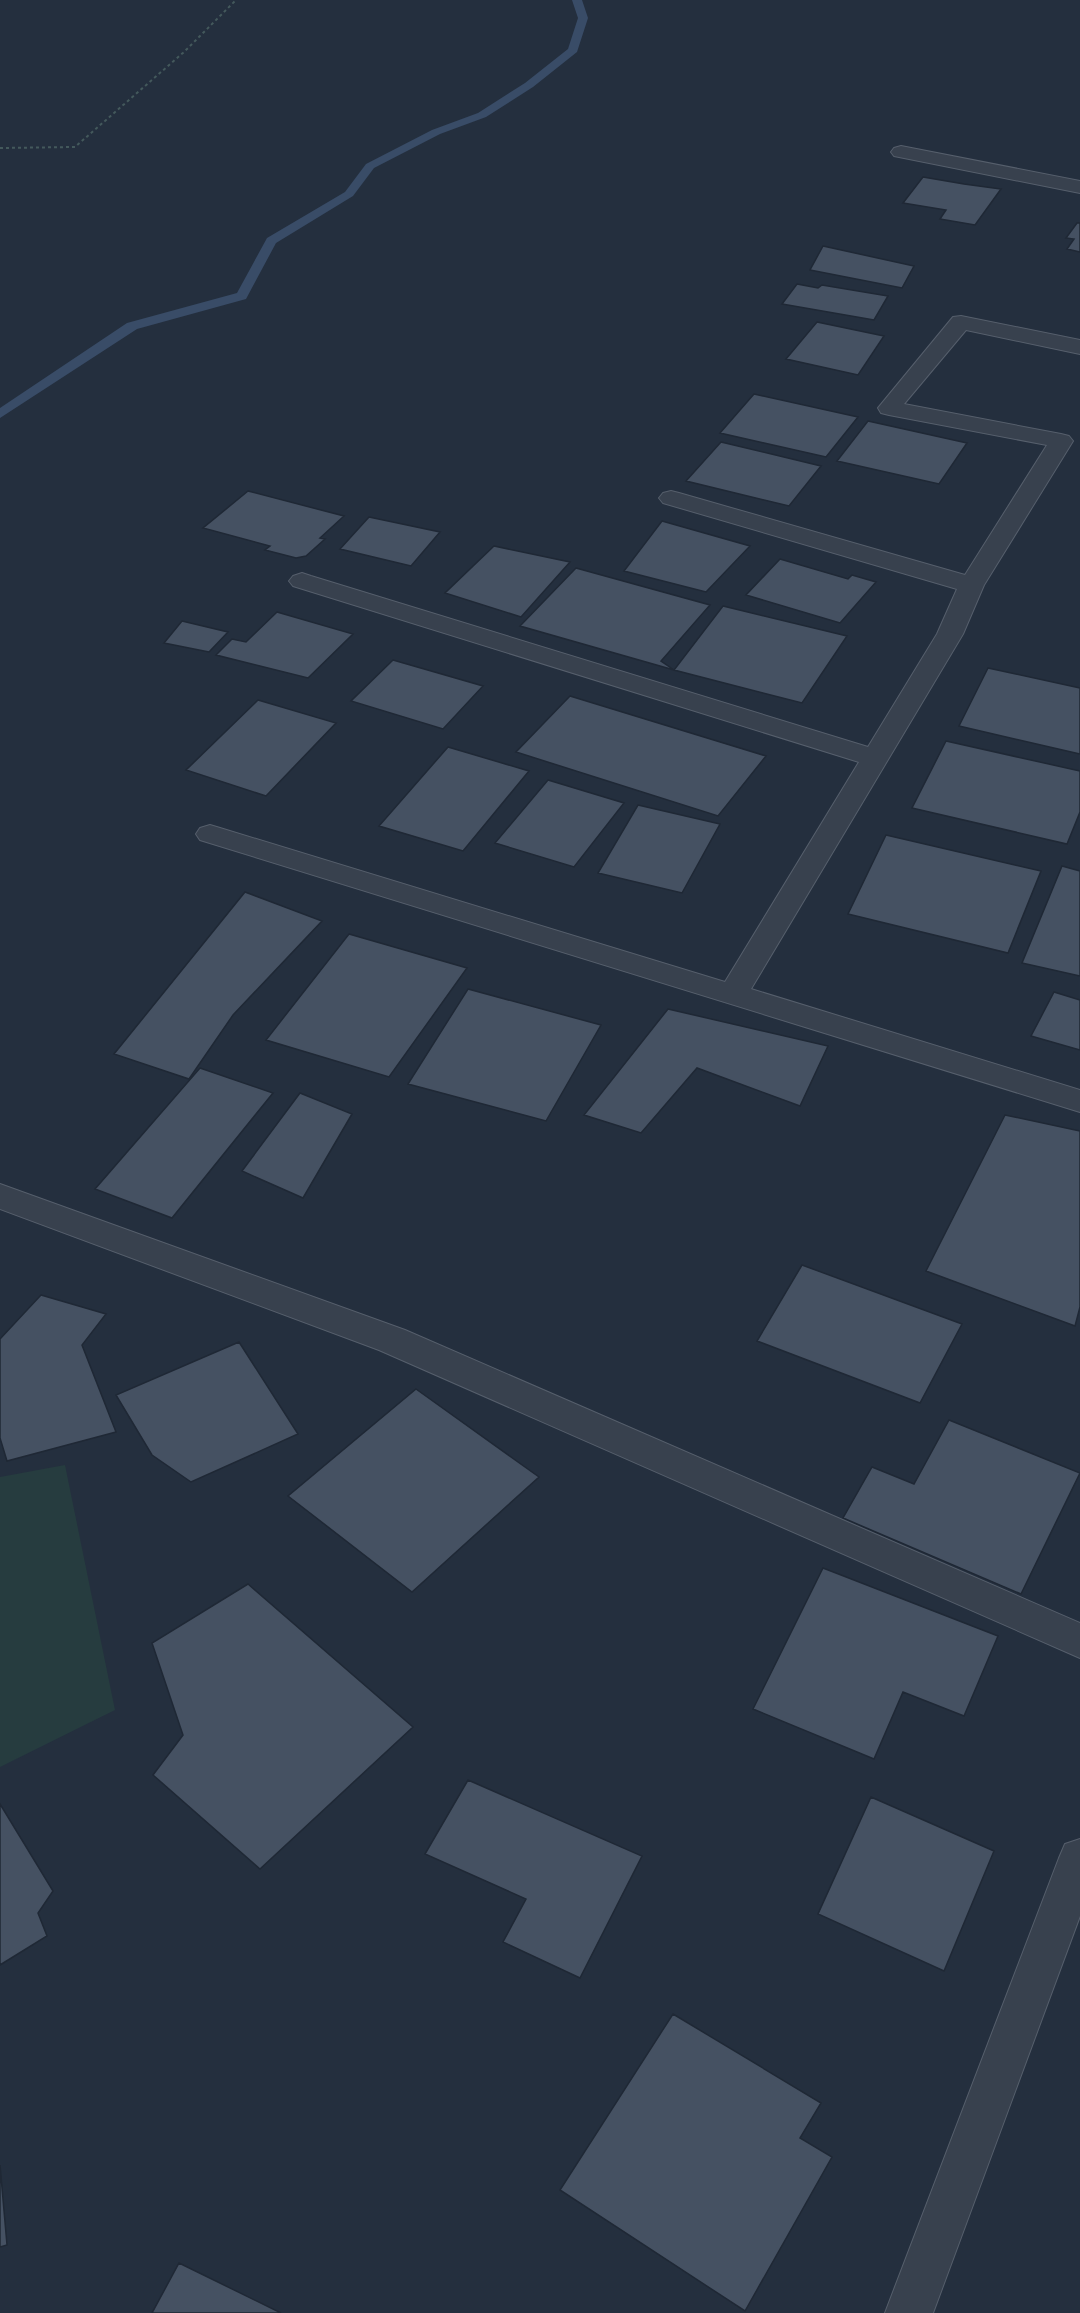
<svg xmlns="http://www.w3.org/2000/svg" width="1080" height="2313" font-family="Raleway,sans-serif">
  <rect width="100%" height="100%" fill="#242f3e"/>
  <!-- green -->
  <path fill="#263c3f" d="M65 1465 115 1710 0 1767V1477Z"/>
  <g fill="none" stroke-linecap="round" stroke-linejoin="round">
    <!-- stream -->
    <path fill="#394c67" fill-rule="evenodd" d="M572 0H582L588 18 577 52 533 87 486 117 440 134 374 168 353 196 276 243 246 299 137 329 0 418V408L127 323 237 293 267 238 345 192 366 164 432 130 478 113 525 83 568 49 578 18Z"/>
  </g>
  <!-- building -->
  <path fill="#455162" stroke="#1f2835" stroke-width="1.5" d="M923 177 964 184 1001 189 975 225 940 219 946 210 903 203Z
    M1077 223H1080V252L1067 249 1074 239 1066 238Z
    M823 246 914 266 902 288 810 270Z
    M797 284 818 288 822 285 888 296 874 320 782 304Z
    M817 322 884 336 858 375 786 359Z
    M754 394 858 417 826 457 720 433Z
    M868 421 967 443 939 484 837 461Z
    M721 442 821 466 789 506 686 481Z
    M248 491 344 516 320 538 325 539 306 556 296 558 265 550 270 546 203 528Z
    M369 517 440 532 411 566 340 549Z
    M662 521 750 546 706 592 624 571Z
    M494 546 570 562 521 617 445 593Z
    M780 559 848 579 852 575 876 582 840 623 746 595Z
    M576 568 710 605 661 661 674 670 520 626Z
    M723 606 847 636 802 703 674 670Z
    M277 612 353 634 308 678 216 655 232 639 246 642Z
    M182 621 228 632 209 652 164 643Z
    M393 660 483 686 443 729 351 701Z
    M988 668 1080 688V754L959 726Z
    M570 696 766 756 718 816 516 752Z
    M258 700 336 723 266 796 186 770Z
    M946 741 1080 771V812L1067 844 912 808Z
    M448 747 529 771 463 851 379 826Z
    M548 780 624 803 574 867 495 843Z
    M638 805 720 824 682 893 598 873Z
    M886 835 1041 871 1008 953 848 914Z
    M1062 866 1080 871V976L1022 963Z
    M245 892 322 921 233 1015 189 1079 114 1054Z
    M349 934 467 968 389 1077 266 1040Z
    M468 989 601 1025 546 1121 408 1084Z
    M1054 992 1080 1000V1050L1031 1036Z
    M668 1009 828 1046 800 1106 697 1068 641 1133 584 1115Z
    M200 1068 273 1093 172 1218 95 1189Z
    M300 1093 352 1114 303 1198 242 1171Z
    M1005 1115 1080 1131V1307L1075 1326 926 1271Z
    M802 1265 962 1324 920 1403 757 1341Z
    M41 1295 106 1314 82 1345 116 1432 7 1461 0 1438V1339Z
    M239 1342 298 1434 191 1482 152 1455 116 1395Z
    M416 1389 539 1477 412 1592 288 1496Z
    M949 1420 1080 1473 1021 1594 843 1518 872 1467 914 1484Z
    M823 1568 998 1636 964 1716 903 1692 874 1759 753 1709Z
    M248 1584 413 1727 260 1869 153 1775 183 1735 152 1643Z
    M468 1780 642 1856 580 1978 503 1942 526 1899 425 1854Z
    M871 1797 994 1851 944 1971 818 1914Z
    M0 1804 53 1891 38 1913 47 1936 0 1965Z
    M673 2014 821 2103 800 2138 832 2157 745 2311 560 2190Z
    M0 2165 7 2245 0 2247Z
    M179 2263 281 2313H152Z"/>
  <g fill="none" stroke-linecap="round" stroke-linejoin="round">
    <!-- minor casing -->
    <g stroke="#565f6c" stroke-width="2">
      <path id="minor" d="M901 146 1080 181V193L894 156 891 152 894 148Z
        M961 316 1080 340V354L966 330 904 404 1061 434 1069 436 1073 441 984 585 963 634 751 989 1080 1090V1112L200 840 196 834 200 828 210 825 220 828 725 982 859 762 293 586 289 581 293 576 302 573 311 576 868 747 937 634 957 589 663 503 659 498 663 493 671 491 679 493 965 575 1047 445 889 415 881 413 878 408 953 317Z
        M0 1184 405 1330 1080 1623V1658L379 1350 0 1209Z
        M1080 1839V1916L933 2313H885L1059 1858 1065 1844Z"/>
    </g>
    <!-- path -->
    <path stroke="#44595c" stroke-width="2" stroke-dasharray="3 3" stroke-linecap="butt" d="M0 148 75 147 184 52 236 0"/>
    <!-- minor -->
    <use href="#minor" fill="#38414e" fill-rule="evenodd"/>
  </g>
</svg>
